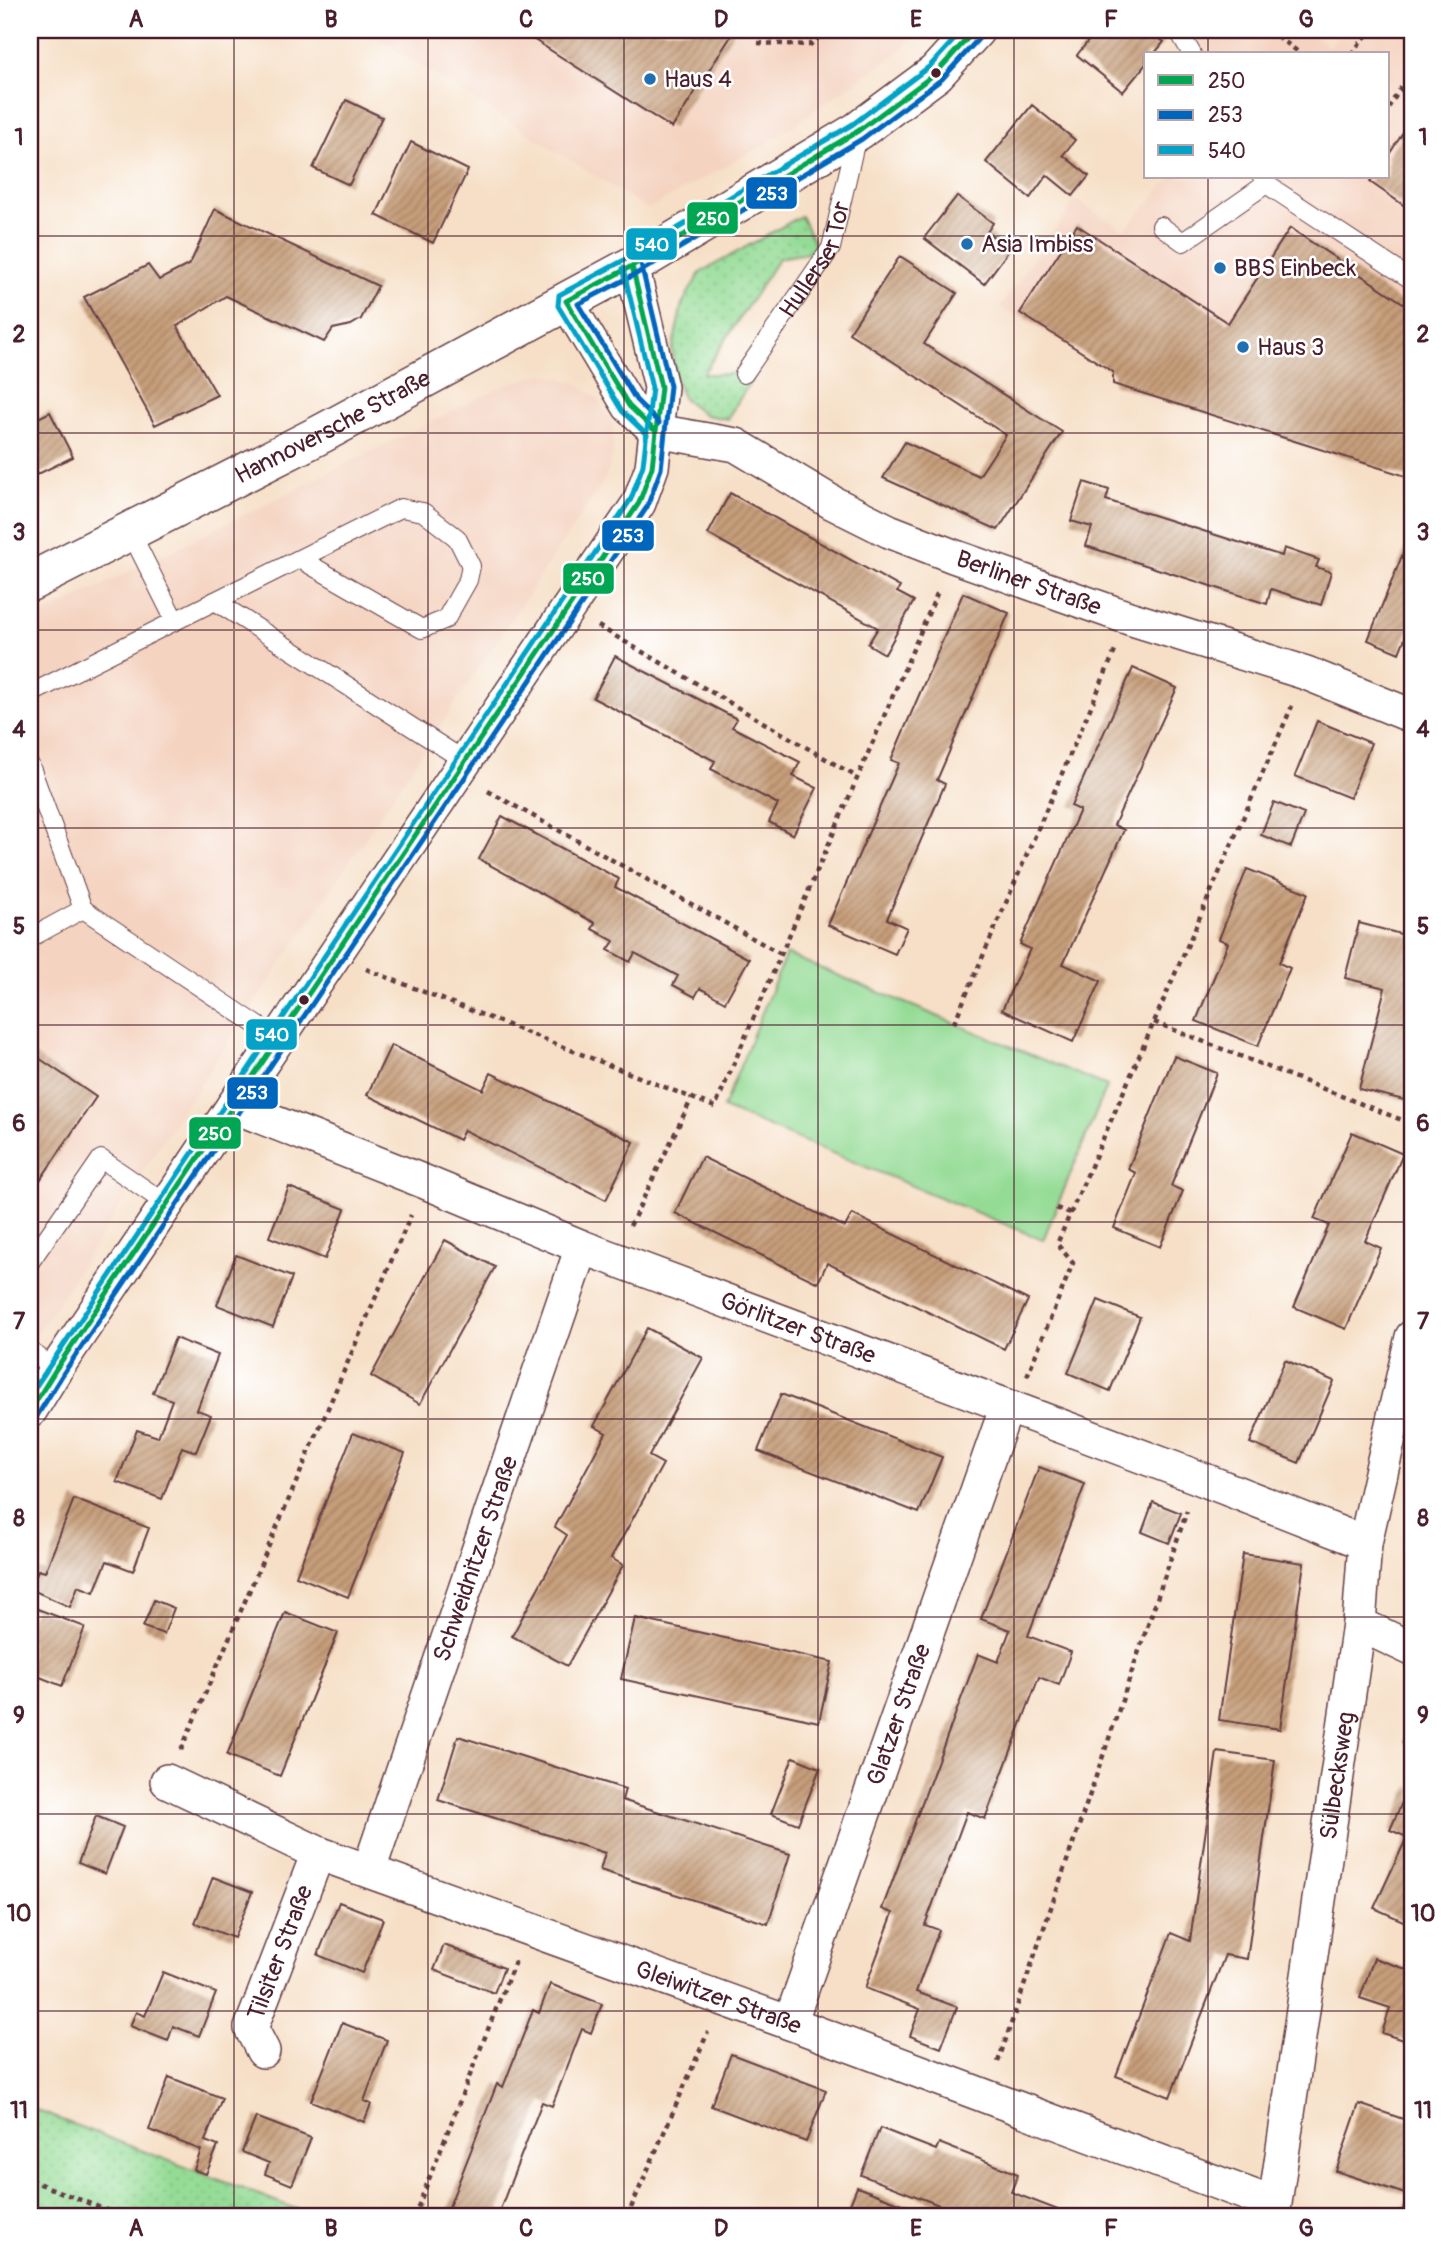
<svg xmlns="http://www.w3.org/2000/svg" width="1442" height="2247" font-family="Pangolin,sans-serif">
  <defs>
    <pattern id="grass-dots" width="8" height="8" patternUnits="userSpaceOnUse" patternTransform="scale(1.75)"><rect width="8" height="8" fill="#94db95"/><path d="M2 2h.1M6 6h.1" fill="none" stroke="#81bc81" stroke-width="1.8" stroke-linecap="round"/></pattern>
    <pattern id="building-hatch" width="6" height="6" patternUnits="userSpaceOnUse" patternTransform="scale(1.75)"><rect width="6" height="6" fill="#c69e7a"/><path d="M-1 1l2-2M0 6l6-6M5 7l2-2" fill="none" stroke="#a38064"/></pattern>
  </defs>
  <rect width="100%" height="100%" fill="#fff"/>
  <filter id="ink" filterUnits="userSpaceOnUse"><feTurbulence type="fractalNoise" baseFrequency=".0143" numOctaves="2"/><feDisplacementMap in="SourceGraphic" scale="14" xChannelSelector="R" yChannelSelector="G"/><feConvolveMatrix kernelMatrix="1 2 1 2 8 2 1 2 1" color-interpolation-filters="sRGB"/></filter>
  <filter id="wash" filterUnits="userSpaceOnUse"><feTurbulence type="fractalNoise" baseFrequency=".00686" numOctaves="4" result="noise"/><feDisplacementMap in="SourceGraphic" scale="28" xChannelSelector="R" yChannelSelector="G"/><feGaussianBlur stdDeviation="1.57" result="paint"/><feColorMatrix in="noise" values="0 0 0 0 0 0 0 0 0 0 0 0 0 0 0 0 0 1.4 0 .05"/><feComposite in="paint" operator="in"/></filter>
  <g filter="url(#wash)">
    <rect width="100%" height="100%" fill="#f6dfc6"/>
    <!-- built -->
    <path fill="#f4d3c0" d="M363 30H915L904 48 774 139 648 209Z
      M1190 30H1305L1329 47 1343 30H1412V478L1113 384V371L1000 307 1076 200 1124 230 1172 177H1388V54H1206Z
      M545 374 573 381 599 399 613 424V455L605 479 182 1112 30 1345V621L511 382Z"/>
    <!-- grass -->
    <path fill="url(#grass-dots)" stroke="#6f7d60" stroke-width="2" d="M801 216 818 251 779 258 703 374H744L751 381 727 419 705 415 683 398 675 378 672 351 682 304 700 273Z
      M30 2108 317 2217H30Z"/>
    <!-- green -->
    <path fill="#94db95" stroke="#6f7d60" stroke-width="2" d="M786 954 1107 1086 1043 1240 723 1108Z"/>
    <g id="blocks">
      <!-- building -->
      <path fill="url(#building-hatch)" d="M519 30H735L672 128Z
        M1097 30H1149L1164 42 1154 54H1146V64L1123 92 1077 55Z
        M346 100 382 117 349 185 313 168Z
        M1032 105 1075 140 1063 155 1089 176 1073 196 1047 175 1030 198 986 162Z
        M1412 119V211L1370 182 1373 177H1388V156Z
        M411 142 468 170 433 243 376 215Z
        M957 196 993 223 987 232 1010 249 984 284 924 238Z
        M215 209 378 286 361 319 351 325 333 329 324 342 226 296 177 326 217 395 155 425 84 297 148 265 159 280 190 264Z
        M1077 225 1228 323 1290 228 1412 309V478L1113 384V372L1020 313Z
        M900 256 957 293 924 344 1062 432 998 530 883 478 905 442 979 476 1006 435 849 333Z
        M50 412 73 457 30 478V422Z
        M1084 482 1109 490 1106 500 1282 556 1284 548 1319 560 1316 567 1331 572 1321 605 1271 589 1267 604 1086 546 1092 527 1071 521Z
        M730 493 900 587 897 592 914 601 885 654 868 644 878 628 708 534Z
        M1412 531V621L1399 653 1368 640Z
        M963 593 1009 613 937 780 945 784 887 919 907 928 895 954 828 925 899 763 891 760Z
        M615 656 737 719 732 727 800 762 793 776 817 788 793 835 769 822 778 804 711 769 715 761 593 698Z
        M1133 668 1177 688 1114 825 1124 830 1063 964 1101 981 1073 1042 1002 1010 1030 949 1020 944 1080 810 1071 806Z
        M1317 721 1371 743 1350 798 1295 776Z
        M1274 802 1304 814 1291 847 1261 835Z
        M502 816 619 879 615 887 749 959 725 1002 700 988 695 997 673 985 678 976 635 953 630 962 608 950 614 941 592 929 595 923 479 859Z
        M1247 869 1308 893 1279 963 1290 968 1258 1046 1196 1021 1228 943 1219 939Z
        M1359 923 1412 937V1102L1359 1089 1385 988 1345 978Z
        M391 1045 483 1090 491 1073 634 1142 606 1200 464 1130 459 1140 367 1095Z
        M30 1052 96 1097 30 1195Z
        M1174 1056 1217 1073 1171 1186 1183 1191 1160 1247 1114 1228 1136 1173 1128 1169Z
        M1352 1132 1403 1154 1365 1241 1381 1248 1346 1329 1294 1307 1329 1225 1314 1219Z
        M702 1157 845 1227 852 1214 1028 1300 1004 1349 827 1263 818 1283 675 1213Z
        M289 1187 345 1209 325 1259 269 1237Z
        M445 1240 495 1267 420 1404 371 1376Z
        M236 1255 292 1277 273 1327 217 1305Z
        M1098 1300 1140 1317 1110 1391 1068 1373Z
        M647 1328 703 1358 649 1456 663 1464 611 1558 623 1565 567 1666 512 1636 567 1535 555 1527 606 1433 594 1426Z
        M175 1338 218 1355 197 1410 211 1415 196 1452 182 1447 162 1499 117 1482 137 1430 158 1437 172 1400 153 1393Z
        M1285 1360 1334 1381 1299 1463 1250 1443Z
        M781 1394 942 1457 919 1513 758 1451Z
        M353 1433 405 1453 348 1597 296 1576Z
        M1039 1467 1085 1484 1028 1636 1071 1652 1059 1685 1039 1677 985 1819 967 1812 925 1925 939 1930 916 1992 957 2007 941 2048 910 2036 920 2009 865 1988 893 1913 882 1909 978 1654 998 1662 1010 1630 981 1619Z
        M74 1499 149 1528 133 1571 107 1561 94 1592 78 1586 70 1607 30 1589 38 1570 45 1572Z
        M1153 1502 1181 1513 1169 1543 1142 1532Z
        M1243 1554 1304 1563 1280 1729 1219 1720Z
        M154 1600 174 1608 164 1634 143 1627Z
        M35 1608 85 1627 62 1686 30 1673V1620Z
        M285 1612 338 1633 280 1776 227 1755Z
        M635 1618 832 1662 819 1722 621 1679Z
        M1412 1719V1746L1403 1742Z
        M458 1736 625 1789 622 1800 790 1854 768 1924 600 1870 605 1853 438 1800Z
        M1217 1752 1275 1760 1247 1959 1225 1955 1170 2097 1116 2076 1171 1933 1190 1941Z
        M793 1757 820 1768 798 1824 771 1814Z
        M1409 1786 1412 1788V1925L1374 1908 1407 1837 1390 1830Z
        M96 1816 123 1827 105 1874 78 1863Z
        M213 1877 252 1892 234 1938 195 1923Z
        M339 1902 383 1919 362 1973 318 1955Z
        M444 1945 504 1968 494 1993 434 1970Z
        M1374 1958 1412 1971V2043L1382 2033 1390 2008 1360 1998Z
        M163 1972 216 1993 199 2036 173 2026 168 2041 130 2026 136 2012 145 2016Z
        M550 1984 602 2004 591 2033 582 2029 552 2106 542 2102 497 2217H445L497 2084 503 2087 533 2010 539 2013Z
        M342 2023 387 2040 364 2101 371 2104 364 2122 311 2101Z
        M731 2054 826 2090 806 2142 711 2106Z
        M169 2077 222 2098 205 2141 218 2146 206 2174 194 2170 201 2150 149 2130Z
        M1359 2104 1412 2122V2217H1401L1408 2195 1336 2171Z
        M256 2117 311 2138 292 2185 265 2174 269 2163 242 2152Z
        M880 2128 936 2150 939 2143 1018 2174 1011 2192 1076 2217H970L861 2175Z
        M857 2187 936 2217H845Z"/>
    </g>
  </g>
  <g filter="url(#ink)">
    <use href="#blocks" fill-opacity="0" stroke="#643c42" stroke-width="2"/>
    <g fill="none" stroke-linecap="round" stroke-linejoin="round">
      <!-- service casing -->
      <g stroke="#643c42" stroke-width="20">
        <g id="service">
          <path d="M1178 30 1192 54"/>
          <path d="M1262 177 1266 184 1412 280"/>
          <path d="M1161 226 1183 242 1266 184"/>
          <path id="s1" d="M744 374 831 248 857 135"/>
          <path d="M215 601 465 761"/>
          <path d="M175 621 401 508 423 512 457 538 471 566 468 580 446 619 422 629 300 559"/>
          <path d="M30 694 175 621 130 531"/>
          <path d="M30 765 83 909"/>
          <path d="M30 938 83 909 278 1039"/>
          <path d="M30 1262 101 1159 168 1205"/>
          <path d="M30 1351 56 1369"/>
        </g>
      </g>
      <!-- minor casing -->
      <g stroke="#643c42" stroke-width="36">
        <g id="minor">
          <path d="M566 301 629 406 656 431"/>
          <path id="s2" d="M656 431 736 445 833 503 889 531 953 556 1129 618 1306 673 1412 716"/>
          <path id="s3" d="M233 1106 425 1182 582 1247 1197 1477 1365 1543"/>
          <path d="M30 1411 56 1369 639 503 652 467 661 387 632 266"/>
          <path d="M1359 1624 1412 1649"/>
          <path id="s4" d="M167 1781 318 1853 790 2023 1274 2204"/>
          <path id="s5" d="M369 1870 582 1247"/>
          <path id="s6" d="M790 2023 1007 1406"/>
          <path id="s7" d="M263 2051 251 2028 318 1853"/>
          <path id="s8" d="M1273 2217 1359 1624 1365 1543 1412 1337"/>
        </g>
      </g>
      <!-- secondary casing -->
      <g stroke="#643c42" stroke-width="41">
        <g id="secondary">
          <path id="s9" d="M30 582 323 433 632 266 858 131 936 73 975 30"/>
        </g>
      </g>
      <!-- path -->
      <path stroke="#643c42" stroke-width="4.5" stroke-dasharray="5 5" stroke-linecap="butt" d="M1269 30 1301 54
        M758 43 810 45 826 30
        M1351 54 1371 30
        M1388 108 1412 71
        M598 626 857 777
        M488 791 781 954
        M366 969 715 1107 939 589
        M1154 1022 1412 1124
        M954 1023 1115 651
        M1056 1208 1071 1213
        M630 1226 692 1098
        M1027 1376 1073 1263 1057 1244 1292 706
        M181 1750 411 1215
        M998 2062 1187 1511
        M30 2180 124 2217
        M414 2217 515 1961
        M627 2217 708 2032"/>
      <!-- service -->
      <use href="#service" stroke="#fff" stroke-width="18"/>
      <!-- minor -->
      <use href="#minor" stroke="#fff" stroke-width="33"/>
      <!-- secondary -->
      <use href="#secondary" stroke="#fff" stroke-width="38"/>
      <!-- bus-1 casing -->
      <g stroke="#fff" stroke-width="10">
        <path id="bus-1" d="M653 429 629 406 566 301 632 266 858 131 936 73 975 30
          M30 1411 56 1369 639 503 652 467 661 387 632 266"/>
      </g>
      <!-- bus-2 casing -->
      <g stroke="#fff" stroke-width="10">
        <path id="bus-2" d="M659 423 636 400 578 304 636 274 862 139 942 79 981 36
          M37 1416 63 1374 647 507 661 469 670 386 641 264"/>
      </g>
      <!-- bus-3 casing -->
      <g stroke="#fff" stroke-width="10">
        <path id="bus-3" d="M647 435 622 411 558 306 559 295 628 258 853 124 930 66 963 30
          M30 1395 631 499 643 465 652 388 623 268"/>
      </g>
      <!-- bus-1 -->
      <use href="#bus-1" stroke="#00a651" stroke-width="5"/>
      <!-- bus-2 -->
      <use href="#bus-2" stroke="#0065bd" stroke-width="5"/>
      <!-- bus-3 -->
      <use href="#bus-3" stroke="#04a2c6" stroke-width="5"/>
    </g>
  </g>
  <!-- grid -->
  <path fill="none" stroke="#4a1f2b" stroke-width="2" stroke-opacity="0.55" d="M234 30V2217M428 30V2217M624 30V2217M818 30V2217M1014 30V2217M1208 30V54M1208 177V2217M30 236H1412M30 433H1412M30 630H1412M30 828H1412M30 1025H1412M30 1222H1412M30 1419H1412M30 1617H1412M30 1814H1412M30 2011H1412"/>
  <!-- markers -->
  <g fill="#4a1f2b" stroke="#fff" stroke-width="2.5">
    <circle cx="936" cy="73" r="6"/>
    <circle cx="304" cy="1000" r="6"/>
  </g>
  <g fill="#1f6fb2" stroke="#fff" stroke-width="2.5">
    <circle cx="650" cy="79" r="7"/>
    <circle cx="967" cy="244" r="7"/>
    <circle cx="1220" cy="268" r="7"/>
    <circle cx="1243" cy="347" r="7"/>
  </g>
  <g text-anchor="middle" stroke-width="5" stroke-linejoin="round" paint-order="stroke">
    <!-- poi labels -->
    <g font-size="24" fill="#4a1f2b" stroke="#fff" text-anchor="start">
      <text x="664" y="87">Haus 4</text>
      <text x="981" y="252">Asia Imbiss</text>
      <text x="1234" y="276">BBS Einbeck</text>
      <text x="1257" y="355">Haus 3</text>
    </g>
    <!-- street labels -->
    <g font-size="24" fill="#4a1f2b" stroke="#fff">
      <text dy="8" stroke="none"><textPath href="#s1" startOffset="136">Hullerser Tor</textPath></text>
      <text dy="8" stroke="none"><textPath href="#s9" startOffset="340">Hannoversche Straße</textPath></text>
      <text dy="8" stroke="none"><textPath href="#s2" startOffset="406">Berliner Straße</textPath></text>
      <text dy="8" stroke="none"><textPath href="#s3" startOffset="607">Görlitzer Straße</textPath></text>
      <text dy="8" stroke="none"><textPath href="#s5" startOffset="329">Schweidnitzer Straße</textPath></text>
      <text dy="8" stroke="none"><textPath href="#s6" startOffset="327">Glatzer Straße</textPath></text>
      <text dy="8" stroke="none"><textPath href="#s8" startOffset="446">Sülbecksweg</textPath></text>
      <text dy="8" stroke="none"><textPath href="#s7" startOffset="107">Tilsiter Straße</textPath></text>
      <text dy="8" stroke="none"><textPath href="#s4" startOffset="593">Gleiwitzer Straße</textPath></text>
    </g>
  </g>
  <g stroke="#fff" stroke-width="2.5">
    <rect x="745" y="176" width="53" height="34" rx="7" fill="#0065bd"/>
    <rect x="686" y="201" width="53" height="34" rx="7" fill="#00a651"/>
    <rect x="625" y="227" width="53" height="34" rx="7" fill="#04a2c6"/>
    <rect x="601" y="519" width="54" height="33" rx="7" fill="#0065bd"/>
    <rect x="562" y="562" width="53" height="33" rx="7" fill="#00a651"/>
    <rect x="245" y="1018" width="53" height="33" rx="7" fill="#04a2c6"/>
    <rect x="226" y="1076" width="53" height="34" rx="7" fill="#0065bd"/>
    <rect x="188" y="1116" width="54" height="34" rx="7" fill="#00a651"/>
  </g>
  <g font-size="19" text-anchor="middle" font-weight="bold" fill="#fff">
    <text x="772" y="200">253</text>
    <text x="713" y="225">250</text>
    <text x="652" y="251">540</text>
    <text x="628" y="542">253</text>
    <text x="588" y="585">250</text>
    <text x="272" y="1041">540</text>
    <text x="252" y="1099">253</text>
    <text x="215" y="1140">250</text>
  </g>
  <!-- margin -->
  <rect width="1442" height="2247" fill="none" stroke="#fff" stroke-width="77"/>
  <!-- legend -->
  <rect x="1144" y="52" width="245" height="126" fill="#ffffff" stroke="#b7a5aa" stroke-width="2"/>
  <rect x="1158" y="75" width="35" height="10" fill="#00a651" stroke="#b7a5aa" stroke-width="2"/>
  <text x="1208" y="88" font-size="21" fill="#4a1f2b">250</text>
  <rect x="1158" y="110" width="35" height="10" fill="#0065bd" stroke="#b7a5aa" stroke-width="2"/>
  <text x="1208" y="122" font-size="21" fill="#4a1f2b">253</text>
  <rect x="1158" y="145" width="35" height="10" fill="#04a2c6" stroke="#b7a5aa" stroke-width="2"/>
  <text x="1208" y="158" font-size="21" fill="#4a1f2b">540</text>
  <rect x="38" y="38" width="1366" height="2170" fill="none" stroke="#4a1f2b" stroke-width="2.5"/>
  <g font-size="23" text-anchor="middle" font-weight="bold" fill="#4a1f2b">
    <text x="136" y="27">A</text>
    <text x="331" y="27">B</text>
    <text x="526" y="27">C</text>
    <text x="721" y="27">D</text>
    <text x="916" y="27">E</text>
    <text x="1111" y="27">F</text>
    <text x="1306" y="27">G</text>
    <text x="19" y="145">1</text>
    <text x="1423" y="145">1</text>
    <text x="19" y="342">2</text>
    <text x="1423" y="342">2</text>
    <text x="19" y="540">3</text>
    <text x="1423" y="540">3</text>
    <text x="19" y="737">4</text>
    <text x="1423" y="737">4</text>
    <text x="19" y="934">5</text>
    <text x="1423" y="934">5</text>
    <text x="19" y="1131">6</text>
    <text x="1423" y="1131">6</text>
    <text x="19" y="1329">7</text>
    <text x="1423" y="1329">7</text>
    <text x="19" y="1526">8</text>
    <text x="1423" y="1526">8</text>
    <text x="19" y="1723">9</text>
    <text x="1423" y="1723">9</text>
    <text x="19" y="1921">10</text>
    <text x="1423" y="1921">10</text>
    <text x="19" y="2118">11</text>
    <text x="1423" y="2118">11</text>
    <text x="136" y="2236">A</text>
    <text x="331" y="2236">B</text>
    <text x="526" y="2236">C</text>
    <text x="721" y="2236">D</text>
    <text x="916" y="2236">E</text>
    <text x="1111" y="2236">F</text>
    <text x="1306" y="2236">G</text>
  </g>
</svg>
